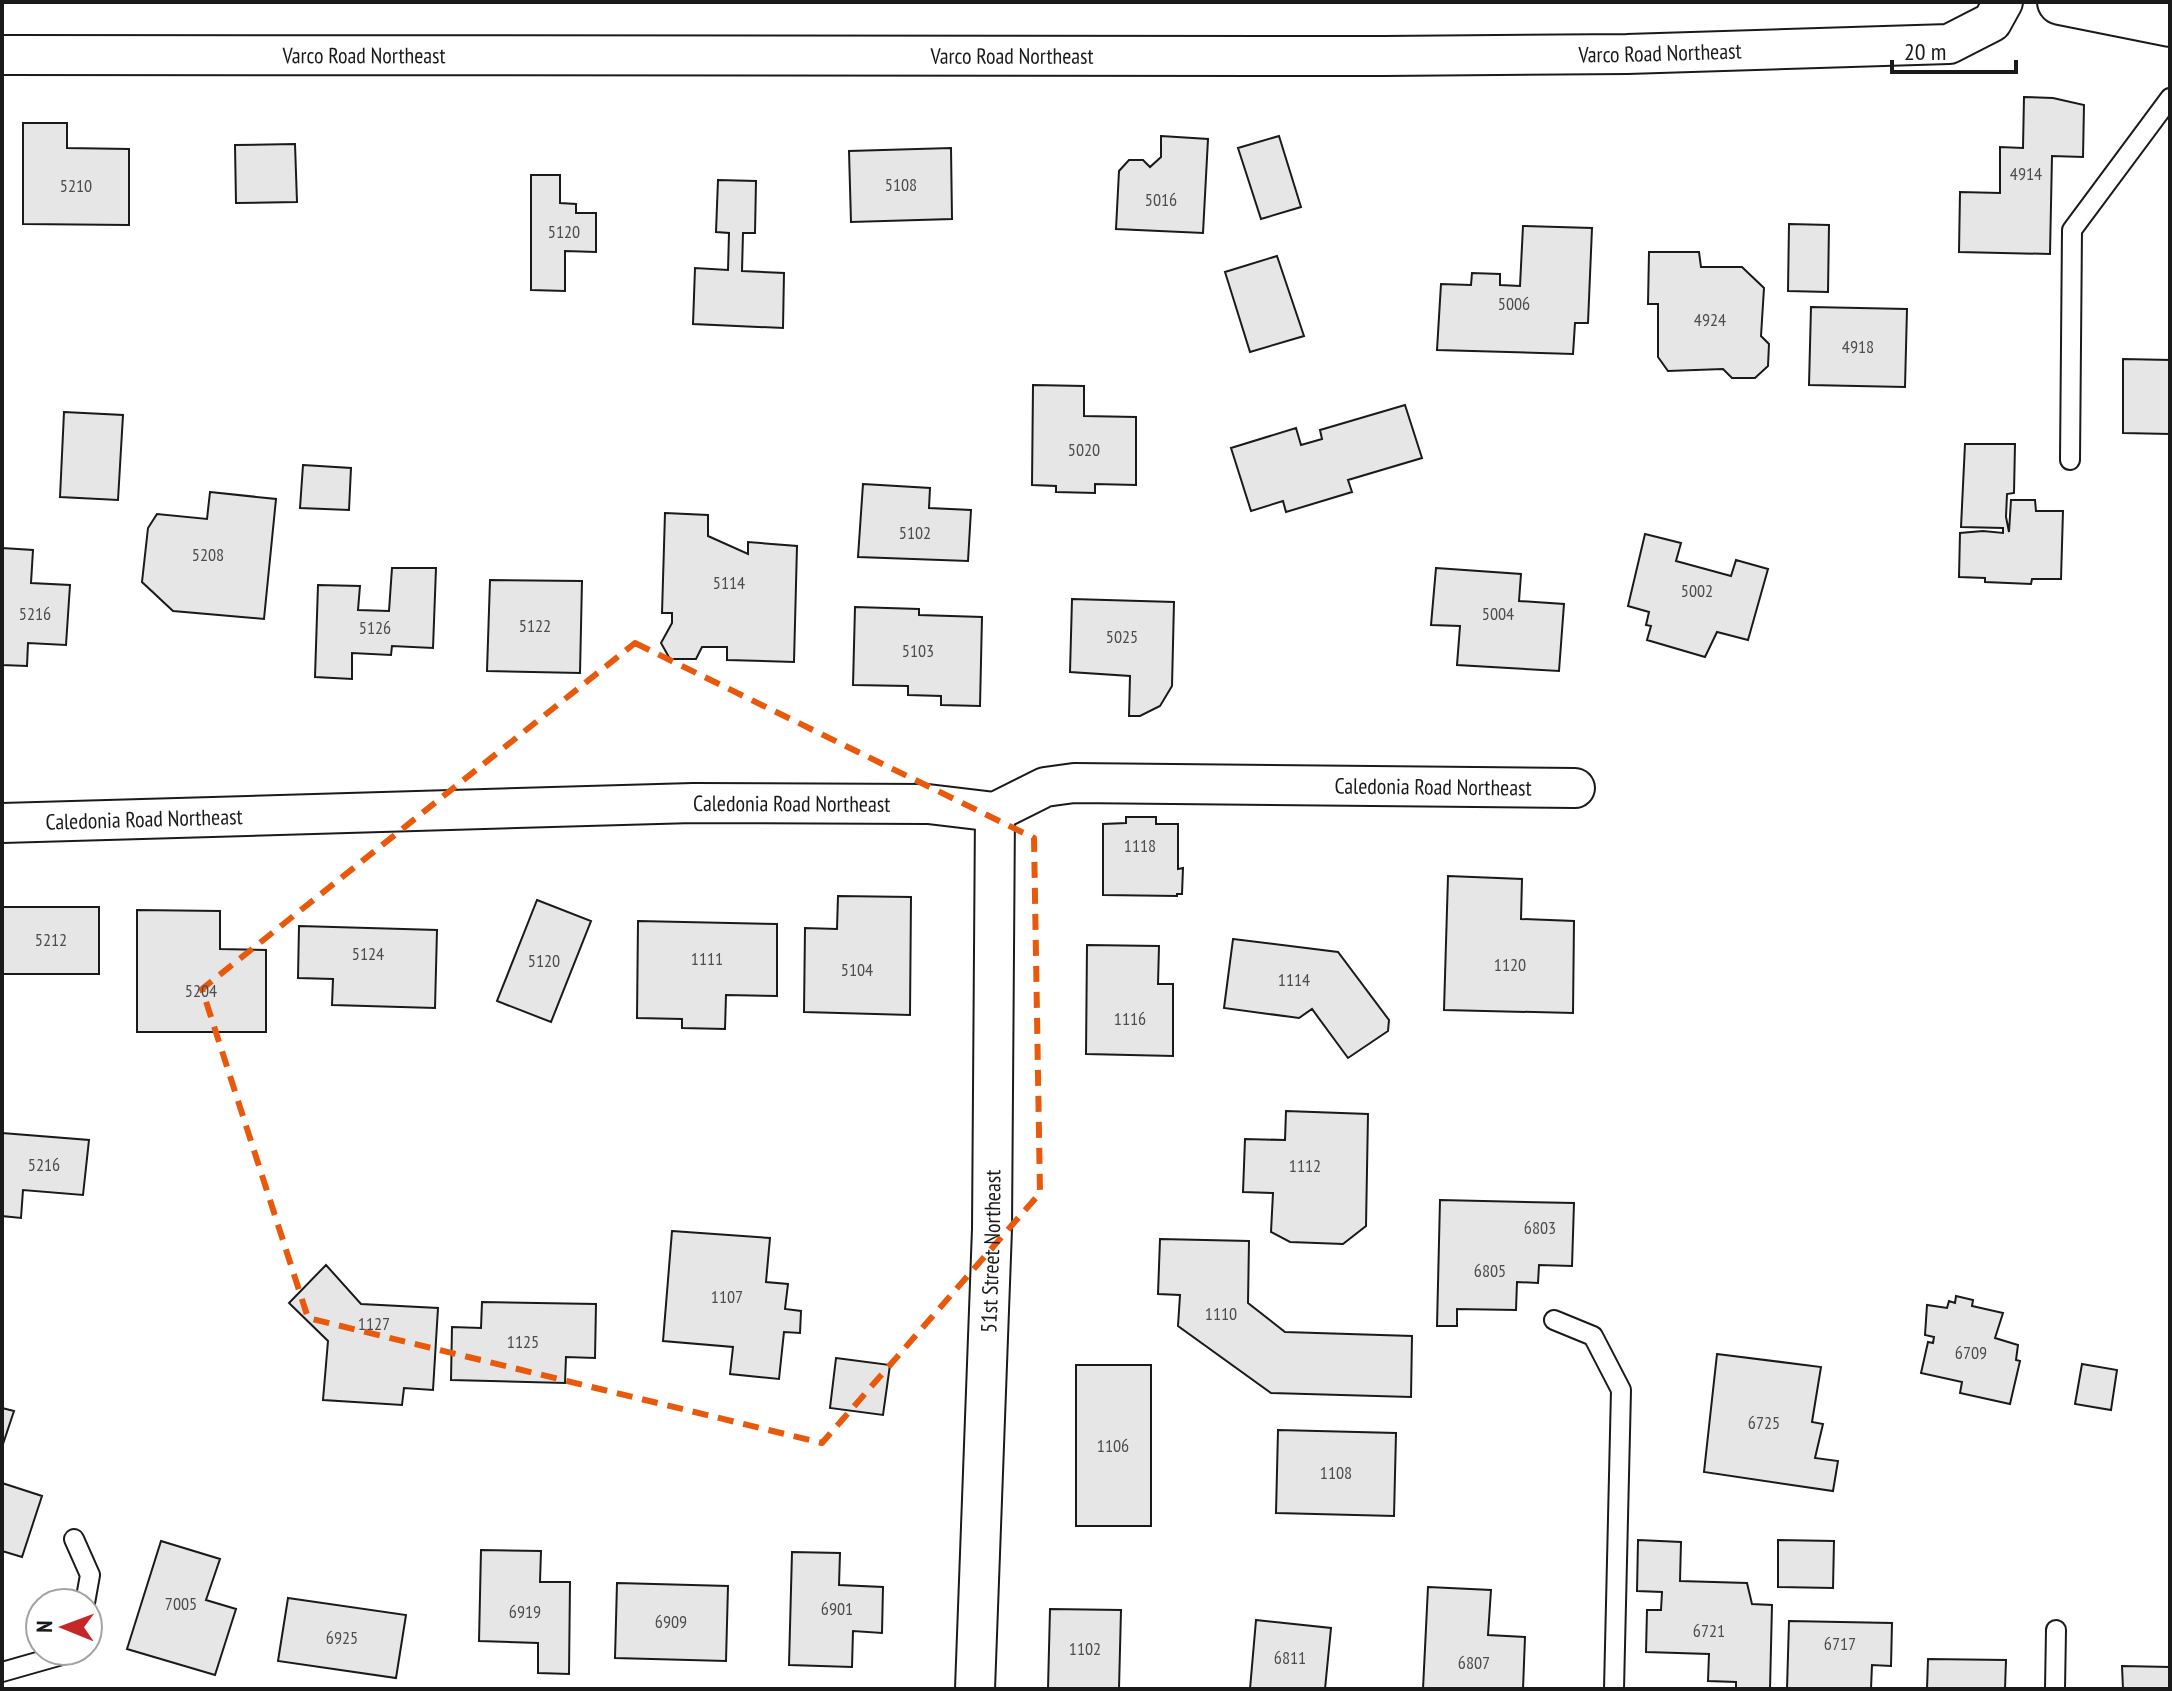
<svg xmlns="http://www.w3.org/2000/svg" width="2172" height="1691" font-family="'PT Sans Narrow',sans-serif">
  <rect width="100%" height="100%" fill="#fff"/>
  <!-- building -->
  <path fill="#e6e6e6" stroke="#1a1a1a" stroke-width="2" d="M2024 97 2053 98 2084 105 2083 157 2052 156 2050 254 1959 252 1960 192 2000 193V147L2023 148Z
    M23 123H67V148L129 149V225L23 224Z
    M1161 136 1208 139 1203 233 1116 229 1119 171 1129 160H1143L1150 167 1161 157Z
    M1279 136 1301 207 1261 219 1238 148Z
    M295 144 297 202 236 203 235 145Z
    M951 148 952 219 851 222 849 151Z
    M531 175H560V203L576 204V213H596V252L565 251V291L531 290Z
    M718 180 756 181 755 233H743L742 271 784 273 783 328 693 324 695 268 728 270 729 233 716 232Z
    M1789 224 1829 225 1828 292 1788 291Z
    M1523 226 1592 228 1588 323H1575L1573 354 1437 350 1441 284 1471 285 1472 273 1500 274V285L1520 286Z
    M1649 252H1699L1701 267H1742L1764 288 1761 336 1769 344 1768 366 1755 378H1732L1723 369 1668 371 1658 357V304H1648Z
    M1277 256 1304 336 1250 352 1225 272Z
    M1811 307 1907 309 1905 387 1809 385Z
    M2123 359 2170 360V434L2123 433Z
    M1033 385 1084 386V416L1136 417V485L1095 484V493L1056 492V486L1032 485Z
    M1405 405 1422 458 1348 480 1352 492 1286 512 1283 501 1251 511 1231 448 1296 428 1301 445 1322 439 1320 430Z
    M64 412 123 415 118 500 60 497Z
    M1965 444H2015L2014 493 2007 494 2006 517 2009 532 2011 500H2035L2036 511H2063L2061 579H2032L2031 584 1985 582V578L1959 577 1960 533 1983 531 2003 533V528L1961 527Z
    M303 465 351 468 349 510 300 508Z
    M863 484 930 488 929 508 971 510 968 561 858 557Z
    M210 492 276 499 264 619 173 611 142 582 148 528 157 514 207 519Z
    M665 513 708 515V536L748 554V542L797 546 794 662 727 660V647H702L696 659H670L661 643 672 623V613H662Z
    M1645 534 1681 543 1676 561 1731 576 1736 560 1768 569 1748 640 1717 632 1705 657 1647 640 1651 626 1646 625 1649 612 1628 606Z
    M2 548 33 550 31 583 70 585 66 645 28 643 27 666 2 665Z
    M392 568H436L433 648 392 646 391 655 352 653V679L315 677 318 585 360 586 358 610 389 611Z
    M1436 568 1521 574 1519 601 1564 604 1559 671 1457 665 1460 626 1431 625Z
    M490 580 582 581 580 673 487 671Z
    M1072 599 1174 602 1172 686 1160 706 1140 716H1129L1130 676 1070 672Z
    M855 607 919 609V615L982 617 980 706 941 705V696L908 695V686L853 685Z
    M1126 817H1156V824H1178V869L1183 868 1182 894H1177V896L1103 895V824L1126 823Z
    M1448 876 1522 879 1521 919 1574 921 1573 1013 1444 1010Z
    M838 896 911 897 910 1015 804 1012 805 928 837 929Z
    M537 900 591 921 551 1022 497 1001Z
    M2 907H99V974H2Z
    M137 910 220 911V949L266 950V1032H137Z
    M638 921 777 924V996L726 995 725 1029 682 1028V1019L637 1018Z
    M299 926 437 930 435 1008 332 1005 333 979 298 978Z
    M1233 939 1338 952 1389 1020 1388 1031 1348 1058 1312 1009 1299 1018 1224 1008Z
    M1087 945 1159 946 1158 984H1173V1056L1086 1054Z
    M1286 1111 1368 1114 1366 1226 1343 1244 1290 1242 1271 1232 1273 1193 1243 1192 1245 1139 1285 1140Z
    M2 1133 89 1140 83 1195 23 1190 21 1218 2 1216Z
    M1440 1200 1574 1203 1572 1266 1539 1265 1538 1283 1517 1282 1516 1310 1457 1309V1326H1437Z
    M672 1231 770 1238 766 1282 788 1284 785 1309 801 1311 800 1333 784 1332 779 1379 730 1374 733 1347 663 1341Z
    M1160 1239 1249 1241 1248 1303 1285 1332 1412 1336 1411 1397 1271 1393 1178 1326 1180 1295 1158 1294Z
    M326 1265 361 1304 438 1308 433 1390 404 1388 402 1405 323 1400 328 1341 289 1303Z
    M1956 1296 1973 1300 1972 1306 2003 1313 1995 1338 2018 1345 2016 1360 2020 1361 2010 1404 1960 1393 1962 1382 1921 1373 1928 1342 1933 1343 1934 1337 1925 1335 1927 1305 1947 1308 1949 1301 1955 1303Z
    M482 1302 596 1304 595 1358 566 1357 565 1383 451 1380 452 1327 481 1328Z
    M1717 1354 1821 1367 1812 1422 1823 1424 1815 1458 1838 1461 1833 1491 1704 1472Z
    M836 1358 890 1365 883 1415 830 1408Z
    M2082 1364 2117 1370 2111 1410 2075 1404Z
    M1076 1365H1151V1526H1076Z
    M2 1408 14 1411 2 1447Z
    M1278 1430 1396 1433 1394 1516 1276 1513Z
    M2 1483 42 1496 22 1557 2 1551Z
    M1638 1540 1681 1542 1680 1581 1747 1583 1752 1604 1772 1605 1770 1689H1736V1682L1708 1681 1709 1654 1646 1652 1647 1610H1661L1662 1592 1637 1591Z
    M1778 1540 1834 1541 1833 1588 1778 1587Z
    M161 1541 220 1559 206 1600 236 1609 215 1675 127 1649Z
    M481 1550 541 1551 540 1582H570L569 1674 538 1673V1643L479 1641Z
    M792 1552 840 1553 839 1585 883 1587 882 1633 853 1631 852 1667 789 1665Z
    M617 1583 728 1586 726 1661 615 1658Z
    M1428 1587 1491 1590 1488 1635 1525 1637 1523 1689H1423Z
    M288 1598 406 1615 396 1678 278 1661Z
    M1050 1609 1121 1610 1119 1689H1048Z
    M1256 1620 1331 1628 1325 1689H1250Z
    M1789 1621 1892 1623 1891 1666 1872 1665 1871 1689H1787Z
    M1928 1659 2006 1660 2005 1689H1927Z
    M2122 1666 2170 1667V1689H2123Z"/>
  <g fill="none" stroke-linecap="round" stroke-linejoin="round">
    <!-- service casing -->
    <g stroke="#1a1a1a" stroke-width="22">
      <path id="service" d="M2070 460 2072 230 2170 98
        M1554 1320 1593 1336 1621 1390 1614 1689
        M74 1539 90 1575 85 1603
        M2 1672 76 1651
        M2055 1689 2056 1630"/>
    </g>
    <!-- minor casing -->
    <g stroke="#1a1a1a" stroke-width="42">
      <g id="minor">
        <path id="s1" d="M2 55 1383 56 1627 54 1949 44 1992 22 2003 2"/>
        <path id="s2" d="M2 823 693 803 928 804 995 812 1045 787 1074 783 1575 788"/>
        <path id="s3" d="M975 1689 992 1229 995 812"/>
      </g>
    </g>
    <!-- tertiary casing -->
    <g stroke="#1a1a1a" stroke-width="48">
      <path id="tertiary" d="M2060 2 2170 24"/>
    </g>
    <!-- service -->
    <use href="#service" stroke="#fff" stroke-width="18"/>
    <!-- minor -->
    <use href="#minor" stroke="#fff" stroke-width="38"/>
    <!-- tertiary -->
    <use href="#tertiary" stroke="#fff" stroke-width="44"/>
  </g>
  <!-- marked area -->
  <path fill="none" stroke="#e8590c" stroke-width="6" stroke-dasharray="16 10" stroke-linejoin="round" d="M635 643 1034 838 1040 1193 822 1443 308 1318 202 989Z"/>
  <g text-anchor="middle" stroke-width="6" stroke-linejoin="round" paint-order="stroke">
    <!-- number labels -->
    <g font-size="18" fill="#4d4d4d">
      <text x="2026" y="180">4914</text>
      <text x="901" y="191">5108</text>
      <text x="76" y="192">5210</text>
      <text x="1161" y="206">5016</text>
      <text x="564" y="238">5120</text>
      <text x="1514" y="310">5006</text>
      <text x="1710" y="326">4924</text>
      <text x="1858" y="353">4918</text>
      <text x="1084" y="456">5020</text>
      <text x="915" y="539">5102</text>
      <text x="208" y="561">5208</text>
      <text x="729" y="589">5114</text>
      <text x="1697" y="597">5002</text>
      <text x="35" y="620">5216</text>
      <text x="1498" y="620">5004</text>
      <text x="535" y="632">5122</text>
      <text x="375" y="634">5126</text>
      <text x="1122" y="643">5025</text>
      <text x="918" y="657">5103</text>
      <text x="1140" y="852">1118</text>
      <text x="51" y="946">5212</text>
      <text x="368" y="960">5124</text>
      <text x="707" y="965">1111</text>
      <text x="544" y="967">5120</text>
      <text x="1510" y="971">1120</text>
      <text x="857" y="976">5104</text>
      <text x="1294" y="986">1114</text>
      <text x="201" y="997">5204</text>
      <text x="1130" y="1025">1116</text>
      <text x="44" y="1171">5216</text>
      <text x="1305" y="1172">1112</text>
      <text x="1540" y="1234">6803</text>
      <text x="1490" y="1277">6805</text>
      <text x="727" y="1303">1107</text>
      <text x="1221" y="1320">1110</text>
      <text x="374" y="1330">1127</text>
      <text x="523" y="1348">1125</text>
      <text x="1971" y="1359">6709</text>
      <text x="1764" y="1429">6725</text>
      <text x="1113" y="1452">1106</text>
      <text x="1336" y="1479">1108</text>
      <text x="181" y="1610">7005</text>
      <text x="837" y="1615">6901</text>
      <text x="525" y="1618">6919</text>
      <text x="671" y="1628">6909</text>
      <text x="1709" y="1637">6721</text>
      <text x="342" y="1644">6925</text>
      <text x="1840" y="1650">6717</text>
      <text x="1085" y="1655">1102</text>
      <text x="1290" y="1664">6811</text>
      <text x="1474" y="1669">6807</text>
    </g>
    <!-- street labels -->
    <g font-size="22" fill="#1a1a1a" stroke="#fff">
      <text dy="8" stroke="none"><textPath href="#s1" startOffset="1658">Varco Road Northeast</textPath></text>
      <text dy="8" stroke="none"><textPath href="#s1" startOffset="362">Varco Road Northeast</textPath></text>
      <text dy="8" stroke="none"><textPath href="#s1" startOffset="1010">Varco Road Northeast</textPath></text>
      <text dy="8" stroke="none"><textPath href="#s2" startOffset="1438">Caledonia Road Northeast</textPath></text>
      <text dy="8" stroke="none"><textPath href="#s2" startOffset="790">Caledonia Road Northeast</textPath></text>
      <text dy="8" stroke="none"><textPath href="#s2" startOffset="142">Caledonia Road Northeast</textPath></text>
      <text dy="8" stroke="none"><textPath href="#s3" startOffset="438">51st Street Northeast</textPath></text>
    </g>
  </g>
  <!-- border -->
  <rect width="2172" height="1691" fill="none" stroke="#1a1a1a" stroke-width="8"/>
  <!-- north arrow -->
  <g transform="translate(64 1627) rotate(271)"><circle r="38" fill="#ffffff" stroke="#a3a3a3" stroke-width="2"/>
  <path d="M0-6L14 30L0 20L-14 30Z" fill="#c62828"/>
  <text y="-12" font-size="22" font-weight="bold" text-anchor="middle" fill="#1a1a1a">N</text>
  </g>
  <!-- scale -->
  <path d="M1892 60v12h124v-12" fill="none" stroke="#1a1a1a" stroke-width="4"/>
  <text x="1904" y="60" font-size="24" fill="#1a1a1a" stroke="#ffffff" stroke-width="6" paint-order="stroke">20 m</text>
</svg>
